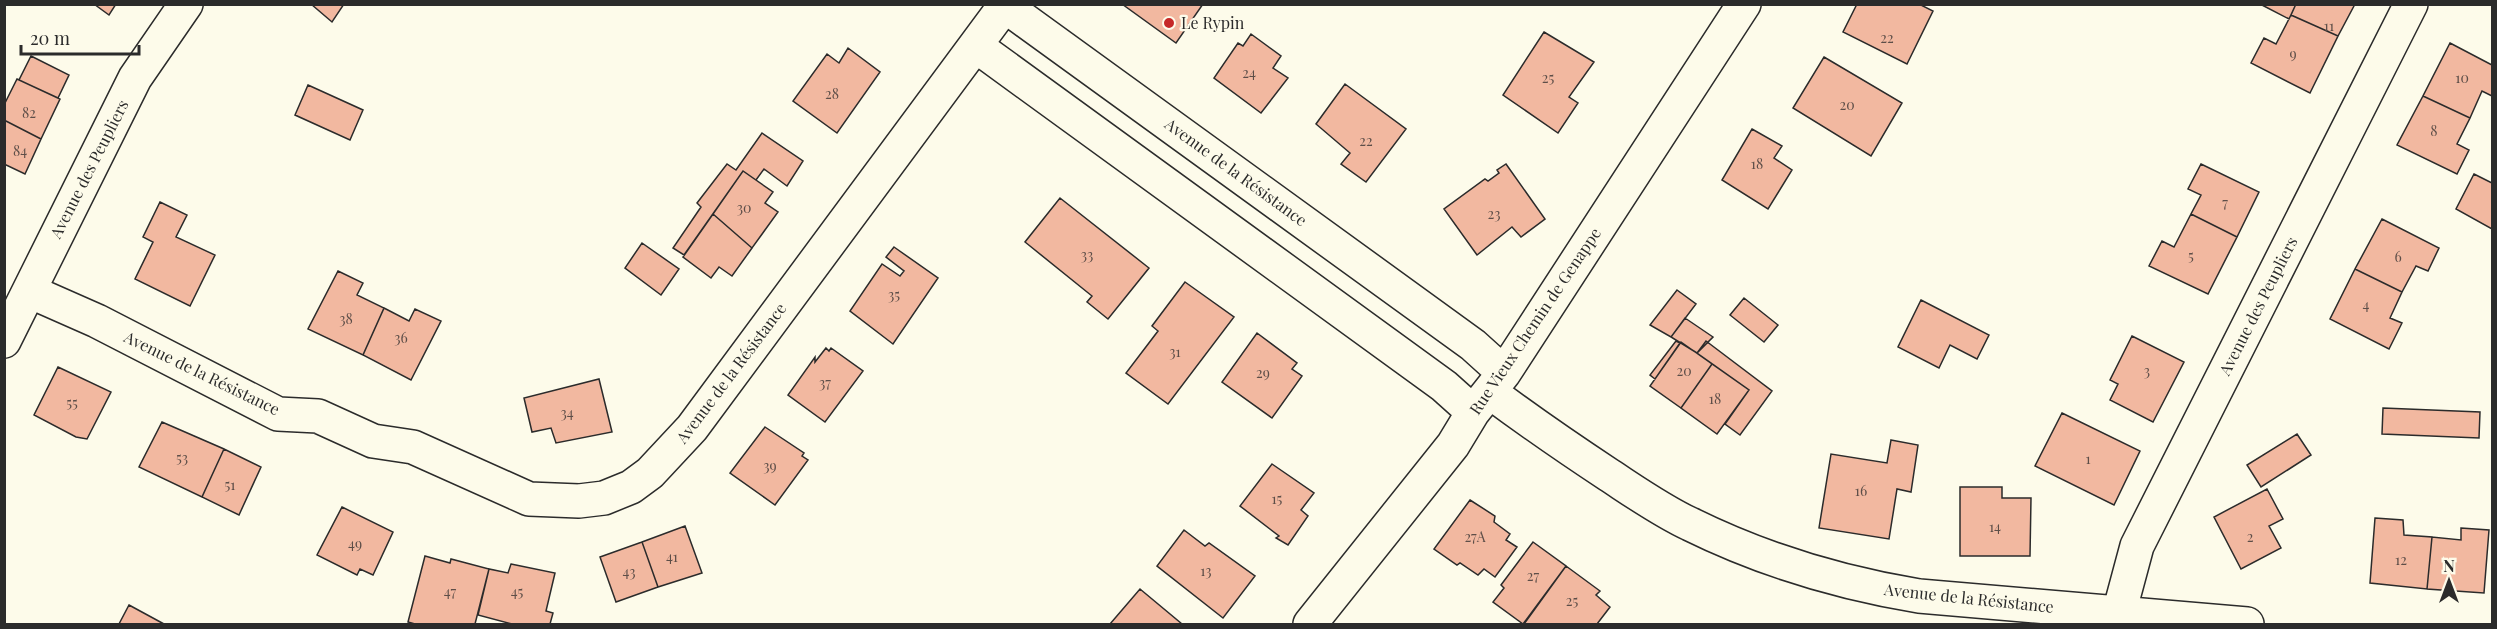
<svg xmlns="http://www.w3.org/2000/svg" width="2497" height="629" font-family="'Playfair Display',serif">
  <rect width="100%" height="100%" fill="#fdfbea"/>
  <!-- building -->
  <path fill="#f2b8a0" stroke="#2b2b2b" stroke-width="1.5" d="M94 4H116L109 15Z
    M311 4H344L332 22Z
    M1122 4H1203L1176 43Z
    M1857 4H1919L1933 11 1907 64 1843 32Z
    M2260 4H2296L2289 19Z
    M2296 4H2355L2338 36 2291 15Z
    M2291 15 2338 36 2310 93 2251 63 2264 38 2276 44Z
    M1544 32 1594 62 1569 97 1578 103 1558 133 1503 95Z
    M1251 34 1281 56 1273 68 1288 78 1261 113 1214 78 1238 43 1243 46Z
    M2450 43 2492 65V96L2482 91 2470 118 2423 96Z
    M848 48 880 72 837 133 793 101 827 54 839 63Z
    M31 56 69 75 58 98 19 80Z
    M1824 57 1902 103 1871 156 1793 108Z
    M17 79 60 99 41 139 4 120V105Z
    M1345 84 1406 129 1366 182 1341 164 1350 153 1316 124Z
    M308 85 363 110 350 140 295 115Z
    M2423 96 2470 118 2457 144 2469 150 2457 174 2397 145Z
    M4 120 41 139 25 174 4 164Z
    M1752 129 1782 146 1774 158 1792 170 1768 209 1722 180Z
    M762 133 803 161 787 186 764 169 756 180 743 171 684 255 673 248 701 207 697 203 727 164 736 170Z
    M1506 164 1545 219 1521 237 1512 227 1477 255 1444 209 1485 179 1488 181 1499 173 1497 170Z
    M2201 164 2259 192 2237 237 2191 214 2201 195 2188 189Z
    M743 171 773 192 765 203 778 212 752 248 713 214Z
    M2474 174 2492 183V229L2456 209Z
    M1060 198 1149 268 1108 319 1087 302 1092 296 1025 242Z
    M160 202 187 215 176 237 215 255 190 306 135 279 153 242 143 237Z
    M713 214 752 248 732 276 719 267 711 278 683 257Z
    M2191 214 2237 237 2208 294 2149 266 2162 241 2174 247Z
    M2382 219 2439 248 2428 271 2416 266 2402 292 2355 269Z
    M642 243 679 269 661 295 625 268Z
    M894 247 938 278 893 344 850 311 882 264 900 276 904 271 886 257Z
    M2355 269 2402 292 2390 318 2402 323 2389 349 2330 319Z
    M338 271 363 283 357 295 384 308 363 355 308 329Z
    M1185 282 1234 317 1168 404 1126 373 1158 331 1152 326Z
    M1677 290 1696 304 1671 337 1650 325Z
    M1744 298 1778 325 1764 342 1730 315Z
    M1921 300 1989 335 1977 359 1950 345 1939 368 1898 347Z
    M384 308 409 321 415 309 441 321 411 380 363 355Z
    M1685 318 1713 337 1697 353 1671 337Z
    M1257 333 1297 363 1292 369 1302 376 1272 418 1222 382Z
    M2132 336 2184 362 2153 422 2110 400 2118 384 2110 380Z
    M1676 341 1680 343 1655 379 1650 375Z
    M1706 341 1772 391 1740 435 1725 424 1749 390 1697 353Z
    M1681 342 1712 364 1681 408 1650 386Z
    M826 348 829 351 831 348 863 371 825 422 788 395 815 357V362Z
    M1712 364 1749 390 1717 434 1681 408Z
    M58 367 111 392 87 439 76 437 34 415Z
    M599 379 612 432 556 443 551 428 532 432 524 398Z
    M2383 408 2480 412 2479 438 2382 434Z
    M2062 413 2140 451 2114 505 2035 466Z
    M162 422 224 449 202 497 139 467Z
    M765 427 804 453 802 456 808 460 775 505 730 473Z
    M2297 434 2311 455 2261 487 2247 465Z
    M1891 440 1918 445 1911 492 1897 489 1889 539 1819 528 1831 454 1887 463Z
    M224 449 261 467 239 515 202 497Z
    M1272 464 1314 493 1301 510 1308 516 1288 545 1276 538 1279 536 1240 506Z
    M1960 487H2002V498H2031L2030 556H1960Z
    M2267 489 2283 519 2269 526 2281 548 2241 569 2214 517Z
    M1470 500 1495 516 1494 522 1510 534 1506 540 1517 547 1495 577 1484 569 1478 575 1460 563 1457 565 1434 549Z
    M342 507 393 532 373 575 360 569 357 575 317 555Z
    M2375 518 2403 520 2404 535 2432 537 2427 589 2370 583Z
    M685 526 702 573 658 587 642 542Z
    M2461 528 2489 530 2484 593 2427 589 2432 537 2461 540Z
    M1184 530 1205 546 1209 543 1255 576 1223 618 1157 566Z
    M642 542 658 587 616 602 600 557Z
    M1533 542 1566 566 1523 624 1493 602 1504 588 1501 585Z
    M425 556 450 563 451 559 489 569 475 624H415L408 622Z
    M511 564 555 573 546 611 553 613 550 624H512L478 615 489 569 508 573Z
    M1566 566 1600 591 1596 595 1610 607 1597 624H1524Z
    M1140 589 1182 624H1110Z
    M129 605 164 624H119Z"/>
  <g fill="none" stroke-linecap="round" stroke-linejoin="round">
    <!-- minor casing -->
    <g stroke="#2b2b2b" stroke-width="36">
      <path id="minor" d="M1005 6 1473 345 1504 373
        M976 46 1444 386 1473 412
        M29 291 97 321 278 414 318 416 373 441 413 447 529 499 579 501 604 498 631 487 650 473 692 428 1006 4
        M4 341 135 78 186 4
        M1490 392C1529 421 1568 448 1609 475 1635 492 1662 511 1690 524 1763 560 1840 583 1919 596L2247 624
        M2119 613 2137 546 2411 4
        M1310 624 1453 445 1473 412 1504 373 1744 4"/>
    </g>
    <!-- minor -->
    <use href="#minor" stroke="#fdfbea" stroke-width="33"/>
  </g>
  <!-- markers -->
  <circle fill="#c62828" stroke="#fdfbea" stroke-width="2" cx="1169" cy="23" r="6"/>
  <g text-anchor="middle" stroke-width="4.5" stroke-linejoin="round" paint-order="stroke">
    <!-- number labels -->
    <g font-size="14" fill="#5d4e48">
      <text x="2329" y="31">11</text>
      <text x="1887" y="43">22</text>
      <text x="2293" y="59">9</text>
      <text x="1249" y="78">24</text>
      <text x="1548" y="83">25</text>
      <text x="2462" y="83">10</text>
      <text x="832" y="99">28</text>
      <text x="1847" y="110">20</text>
      <text x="29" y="118">82</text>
      <text x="2434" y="136">8</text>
      <text x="1366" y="146">22</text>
      <text x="20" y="156">84</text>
      <text x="1757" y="169">18</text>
      <text x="2225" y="208">7</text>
      <text x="744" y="213">30</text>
      <text x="1494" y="219">23</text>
      <text x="1087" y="260">33</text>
      <text x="2191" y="261">5</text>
      <text x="2398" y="262">6</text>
      <text x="894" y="300">35</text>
      <text x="2366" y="310">4</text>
      <text x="346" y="324">38</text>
      <text x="401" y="343">36</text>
      <text x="1175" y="357">31</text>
      <text x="1684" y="376">20</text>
      <text x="2147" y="376">3</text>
      <text x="1263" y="378">29</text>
      <text x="825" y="388">37</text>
      <text x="1715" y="404">18</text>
      <text x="72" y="408">55</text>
      <text x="567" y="418">34</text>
      <text x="182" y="463">53</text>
      <text x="2088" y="464">1</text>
      <text x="770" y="471">39</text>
      <text x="230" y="490">51</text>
      <text x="1861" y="496">16</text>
      <text x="1277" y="504">15</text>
      <text x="1995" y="532">14</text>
      <text x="1475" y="542">27A</text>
      <text x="2250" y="542">2</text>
      <text x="355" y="549">49</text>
      <text x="672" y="562">41</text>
      <text x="2401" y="565">12</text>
      <text x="1206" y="576">13</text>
      <text x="629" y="577">43</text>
      <text x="1533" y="581">27</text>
      <text x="450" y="597">47</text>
      <text x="517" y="597">45</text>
      <text x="1572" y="606">25</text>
    </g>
    <!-- poi labels -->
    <g font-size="16" fill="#2b2b2b" stroke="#fdfbea" text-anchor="start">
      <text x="1181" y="29">Le Rypin</text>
    </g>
    <!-- street labels -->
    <g font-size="16" fill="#2b2b2b" stroke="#fdfbea">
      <text transform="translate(89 169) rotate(-63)" y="6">Avenue des Peupliers</text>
      <text transform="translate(1236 172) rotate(36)" y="6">Avenue de la Résistance</text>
      <text transform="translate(2258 306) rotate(-63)" y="6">Avenue des Peupliers</text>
      <text transform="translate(1535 321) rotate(-56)" y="6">Rue Vieux Chemin de Genappe</text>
      <text transform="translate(202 373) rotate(26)" y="6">Avenue de la Résistance</text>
      <text transform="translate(731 373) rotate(-53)" y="6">Avenue de la Résistance</text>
      <text transform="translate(1969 598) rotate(6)" y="6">Avenue de la Résistance</text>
    </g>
  </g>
  <!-- border -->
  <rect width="2497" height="629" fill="none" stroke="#2b2b2b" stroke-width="12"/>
  <!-- north arrow -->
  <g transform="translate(2449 581)" stroke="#fdfbea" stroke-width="4.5" paint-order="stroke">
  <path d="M0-4.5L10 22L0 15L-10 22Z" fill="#2b2b2b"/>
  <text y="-9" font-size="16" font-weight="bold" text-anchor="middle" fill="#2b2b2b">N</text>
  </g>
  <!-- scale -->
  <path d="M21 45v9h118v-9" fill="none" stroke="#2b2b2b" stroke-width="3"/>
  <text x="30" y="45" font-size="18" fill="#2b2b2b" stroke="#fdfbea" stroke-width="4.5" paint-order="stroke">20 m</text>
</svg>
